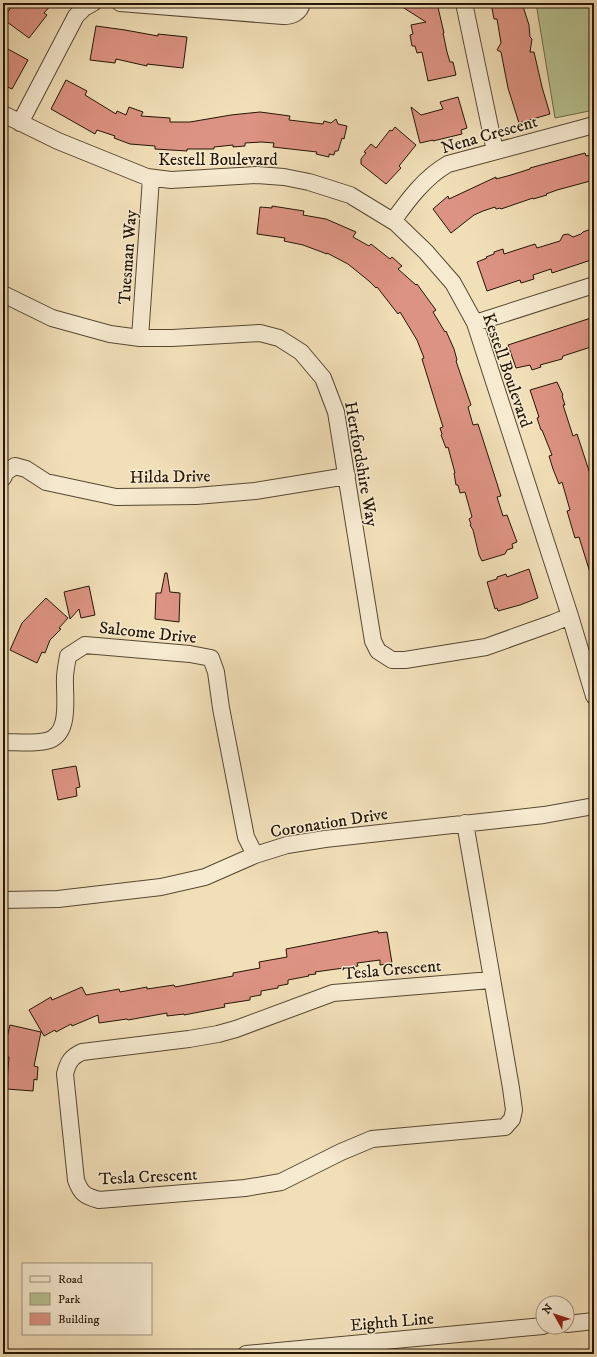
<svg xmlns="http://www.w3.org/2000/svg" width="597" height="1357" font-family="'IM FELL DW Pica',serif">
  <rect width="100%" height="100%" fill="#f1dfb8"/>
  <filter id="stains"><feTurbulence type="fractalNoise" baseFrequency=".005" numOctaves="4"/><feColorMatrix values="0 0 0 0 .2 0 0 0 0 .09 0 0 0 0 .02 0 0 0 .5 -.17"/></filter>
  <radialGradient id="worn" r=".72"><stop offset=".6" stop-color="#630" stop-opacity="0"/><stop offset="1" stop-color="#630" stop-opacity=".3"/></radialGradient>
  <!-- green -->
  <path fill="#b7c291" stroke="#6e6c4a" d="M536 3H594V110L555 118Z"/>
  <!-- building -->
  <path fill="#dd9383" stroke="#241604" d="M14 3H53L44 13 47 15 29 38 3 19Z
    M396 3H437L444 33H443L447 52 450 62H453L456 75 428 81 422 52 417 53 415 46H412L410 35 413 34 411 25 426 22Z
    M491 3H522L529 25 530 37 532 39 530 52H534L542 87 550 114 519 123 508 88 501 52 497 50 501 43 497 19H494Z
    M96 26 125 30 158 36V34L187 37 183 68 147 64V66L116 59 115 63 90 60Z
    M6 48 28 60 12 89 3 85V55Z
    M66 80 87 91 85 95 116 114 117 111 126 115 129 107 143 112 141 116 170 118V122H190L231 115 260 112 290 116 289 120 323 124 324 121 331 123 336 119 338 124 347 126 344 139 342 138 338 151H335L334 155 329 154V157L316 154 317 152 273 147 274 143 262 142 245 143V146L233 147V145L214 147V149H187V151L155 149V146L130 144 114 138 115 136 97 130 95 134 51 109Z
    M458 97 467 128 461 130 462 134 433 141V140L420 143 411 107 421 115 443 109 440 102Z
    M395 127 416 145 399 166 401 168 386 184 361 164V159L366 153 364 152 371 144 376 148 390 130 392 131Z
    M585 153 586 156 594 154V180L557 190 546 194 547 195 533 199V198L501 209 500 208 496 209 495 207 483 211 474 215 451 233 433 209 448 196 449 199 496 177V179L511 175 530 169V168Z
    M272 206 304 211 303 215 326 219 356 232 353 237 369 246 371 244 390 259 392 257 402 266 398 269 416 285 417 284 430 302 436 310 433 312 445 332 446 331 454 349 457 360 456 361 471 405 468 407 473 425 478 424 501 496 497 497 503 516 507 515 517 542 512 544 513 548 507 550 505 554 482 561 479 555 473 530 470 525 471 524 469 519 472 517 465 492 460 493 458 485H456L454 473H455L448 447 446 448 441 435 442 434 440 428 443 427 422 359 424 358 417 340 400 312 398 314 377 287 376 288 369 281 348 264 327 253V254L303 245 284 241 285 238 257 234 260 207 272 208Z
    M588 230 594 233V259L552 273 551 269 533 275 534 279 521 283 520 280 487 291 477 262 487 258 486 257 494 254V252L503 249 504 254 535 244 537 248 560 241 563 235 568 234 573 237 581 234 583 232Z
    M594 317V346L563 356 562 359 540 365 541 367 532 370 530 365 516 368 508 345Z
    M557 382 563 395 562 396 565 405H563L573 436 577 434 594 486V578L592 579 579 537 575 538 567 511 570 510 562 482 559 484 553 469 549 456 552 455 542 430H541L537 418 539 417 530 390Z
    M529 569 538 598 520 605 498 611 497 608 495 609 487 582 497 579V577L506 574 507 577Z
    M165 573H167L170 592 180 593 179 622 155 619 156 593H161Z
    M89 586 95 615 81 618 79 609 70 619 64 592Z
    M46 598 68 618 59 628 61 629 50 640 45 653 42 652 37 663 10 650 22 623Z
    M76 766 80 787 76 788 77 796 58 800 52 770Z
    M378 931V933L387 932 392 963 380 965V960L357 963 358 966 315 972 316 974 308 975 309 976 288 980V984L278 986V988L261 991V995L250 997V1000L224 1004 225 1007 184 1015V1014L167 1016V1013L128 1020 127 1019 99 1023 98 1015 72 1026 71 1024 56 1032 55 1030 44 1036 29 1010 51 997 52 1000 82 987 86 995 119 989 120 992 147 987V989L174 985 175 987 233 976V973L260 968 259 962 287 957 286 949Z
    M10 1025 41 1032 34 1066 38 1067 37 1080 34 1079 33 1091 7 1089V1086L5 1084 7 1081 9 1057 3 1055Z"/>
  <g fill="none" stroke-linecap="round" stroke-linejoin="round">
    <!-- minor casing -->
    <g stroke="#574831" stroke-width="18">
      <path id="minor" d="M120 3 283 16C292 16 300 13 302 3
        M464 3 495 151
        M3 114 58 141 147 177 171 180 257 175 284 177 309 182 350 195 396 223 426 252 453 283 475 323 570 616 594 696
        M20 123 76 16 84 8 93 3
        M393 221C408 200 425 177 448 164L594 125
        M3 294 52 318 110 334 140 338H172L260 333 279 338 301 352 323 378 336 412 373 641 378 651 392 660H405L486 647 553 623 570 616
        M475 323 594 285
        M140 338 151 178
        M3 478 6 472 15 466 26 469 46 482 116 497 196 496 255 491 347 476
        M3 742C17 742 33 744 46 741 72 735 64 697 65 678 65 671 67 663 68 656L85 645 190 654 211 658 216 672 221 708 246 837 255 855
        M465 823 511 1088 514 1110 512 1119 505 1127 372 1139 341 1152 281 1182 245 1188 99 1200C85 1196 81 1194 76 1180L65 1074C68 1062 71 1057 82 1052L189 1039 218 1034 236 1029 333 993 491 980
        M3 900 58 899 161 887 205 877 255 855 287 845 325 839 544 815 594 806
        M567 1324 594 1321
        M246 1354 543 1326"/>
    </g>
    <!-- minor -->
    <use href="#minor" stroke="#f6ead1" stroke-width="16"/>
  </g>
  <g text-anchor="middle" stroke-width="3" stroke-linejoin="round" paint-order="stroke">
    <!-- street labels -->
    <g font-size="17" fill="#241604" stroke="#f6ead1">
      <text transform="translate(489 134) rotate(-16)" y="6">Nena Crescent</text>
      <text x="218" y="165">Kestell Boulevard</text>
      <text transform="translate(127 257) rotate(-86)" y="6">Tuesman Way</text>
      <text transform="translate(508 370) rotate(71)" y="6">Kestell Boulevard</text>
      <text transform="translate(362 464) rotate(80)" y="6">Hertfordshire Way</text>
      <text transform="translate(170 476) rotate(-1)" y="6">Hilda Drive</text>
      <text transform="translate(148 632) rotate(6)" y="6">Salcome Drive</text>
      <text transform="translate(329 822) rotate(-9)" y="6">Coronation Drive</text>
      <text transform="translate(392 969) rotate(-5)" y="6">Tesla Crescent</text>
      <text transform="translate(148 1176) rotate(-3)" y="6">Tesla Crescent</text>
      <text transform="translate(392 1321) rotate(-5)" y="6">Eighth Line</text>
    </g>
  </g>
  <!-- margin -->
  <rect width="597" height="1357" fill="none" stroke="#f1dfb8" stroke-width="16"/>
  <rect x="4" y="4" width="589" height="1349" fill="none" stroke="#241604" stroke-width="2"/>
  <rect x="8" y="8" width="581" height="1341" fill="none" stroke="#241604"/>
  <!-- legend -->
  <rect x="22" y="1263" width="130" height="72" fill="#f6ead1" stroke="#a2957f"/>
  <rect x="30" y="1276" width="20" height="6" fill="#f6ead1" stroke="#a2957f"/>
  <text x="58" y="1283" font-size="12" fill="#241604">Road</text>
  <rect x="30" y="1293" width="20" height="12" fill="#b7c291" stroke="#a2957f"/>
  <text x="58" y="1303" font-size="12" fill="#241604">Park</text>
  <rect x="30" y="1313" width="20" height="12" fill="#dd9383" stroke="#a2957f"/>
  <text x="58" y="1323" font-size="12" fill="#241604">Building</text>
  <!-- north arrow -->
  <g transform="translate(555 1315) rotate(309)"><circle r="19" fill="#f6ead1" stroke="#a2957f"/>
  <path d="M0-3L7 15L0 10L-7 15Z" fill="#8f2418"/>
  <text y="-6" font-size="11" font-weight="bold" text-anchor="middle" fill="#241604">N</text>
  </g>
  <rect width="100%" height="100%" filter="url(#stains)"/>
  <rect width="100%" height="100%" fill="url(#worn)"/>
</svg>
